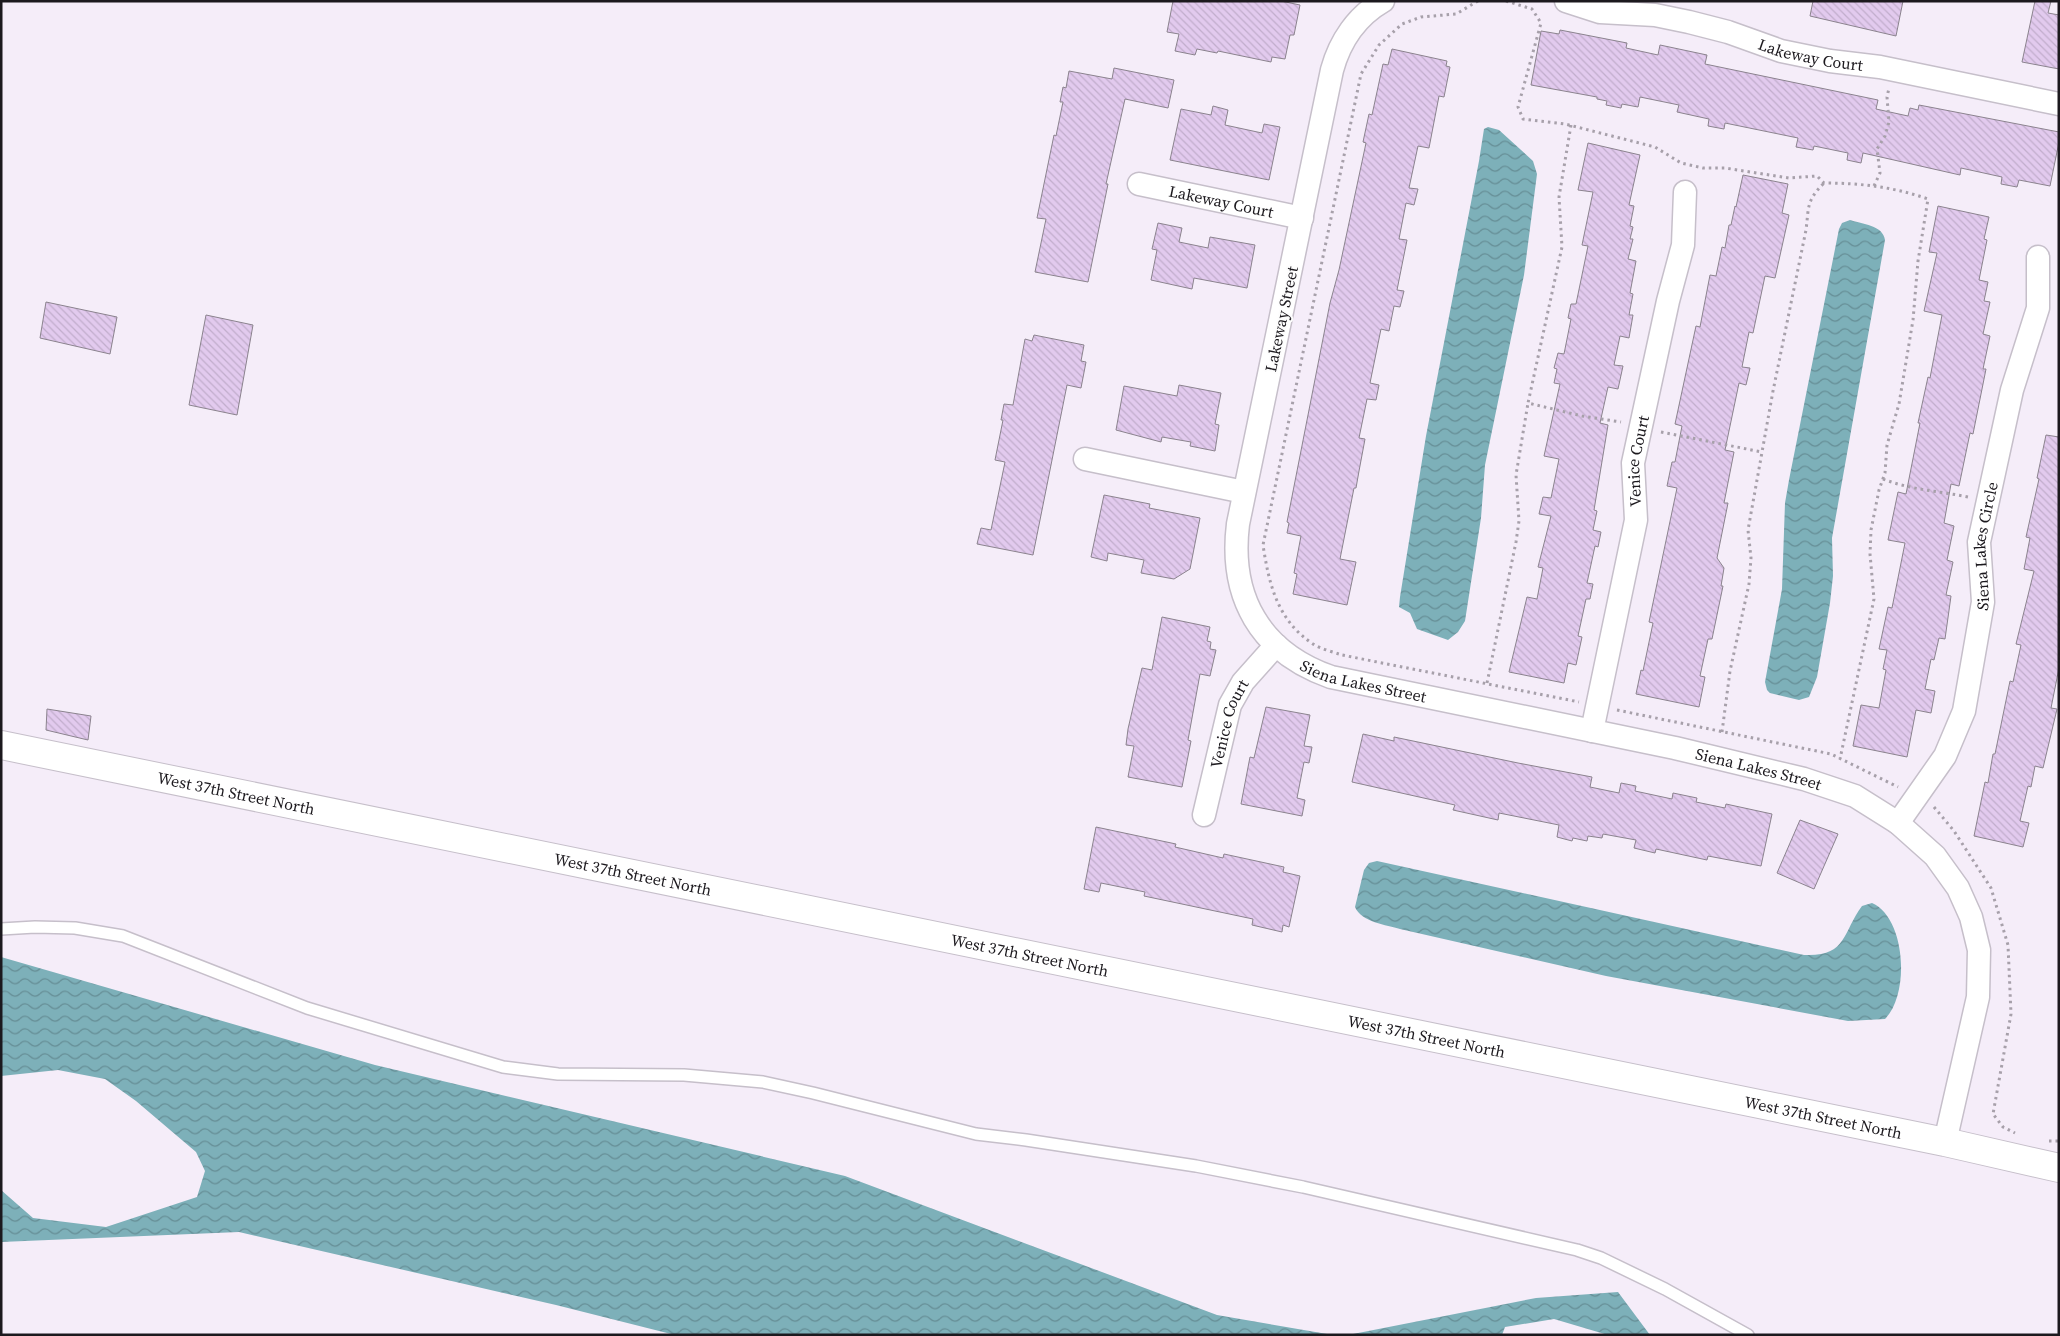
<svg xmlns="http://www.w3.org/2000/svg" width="2060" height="1336" font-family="'Source Serif 4',serif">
  <defs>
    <pattern id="water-waves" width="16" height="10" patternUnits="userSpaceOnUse" patternTransform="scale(1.25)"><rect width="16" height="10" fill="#7db0b9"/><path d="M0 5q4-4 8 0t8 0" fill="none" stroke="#668e96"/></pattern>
    <pattern id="building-back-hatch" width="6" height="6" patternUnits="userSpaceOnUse" patternTransform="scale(1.25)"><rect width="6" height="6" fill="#e2caee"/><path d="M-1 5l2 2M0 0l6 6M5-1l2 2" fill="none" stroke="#c1adcc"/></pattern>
  </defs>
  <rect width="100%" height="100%" fill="#f5edf9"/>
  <!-- water -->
  <path fill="url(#water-waves)" d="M1488 127 1499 130 1533 161 1537 174 1524 275 1485 465 1481 518 1465 621 1458 632 1448 640 1417 629 1410 613 1399 607 1400 597 1426 436 1479 161 1484 129Z
    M1850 220C1862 224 1883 225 1885 240L1832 538 1833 576 1830 603 1817 677 1809 697 1799 700 1770 693 1767 690 1765 682 1782 589 1785 503 1789 480 1839 229 1842 223Z
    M1377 861 1804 955C1847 957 1842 933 1862 906L1872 903C1906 918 1910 994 1885 1019L1848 1021 1606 976 1400 929C1387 925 1361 922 1355 907L1364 870 1369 863Z
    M1 957 375 1065 845 1176 1217 1315 1333 1335H675L556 1305 239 1232 1 1242V1190L33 1218 106 1227 197 1197 205 1171 196 1152 136 1101 105 1079 58 1070 1 1076Z
    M1618 1292 1650 1335H1608L1554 1319 1505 1327 1502 1335H1348L1536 1298Z"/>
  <!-- building -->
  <path fill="url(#building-back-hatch)" stroke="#8b838e" d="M1173 1H1281L1300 5 1294 35H1290L1285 59 1272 57 1271 62 1218 51 1217 53 1197 49 1195 55 1175 51 1179 34 1167 32Z
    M1813 1H1903L1896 36 1810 16Z
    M2035 1H2051L2048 13 2059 15V69L2022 62Z
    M1560 30 1627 43 1626 48 1658 55 1660 45 1707 55 1705 64 1878 100 1876 109 1908 116 1910 108 1918 110 1919 105 2059 132V142L2050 186 2019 180 2017 187 2001 184 2002 177 1961 168 1960 175 1863 153 1861 163 1847 160 1848 153 1814 146 1813 150 1796 147 1798 138 1725 123 1724 129 1708 126 1709 119 1677 112 1679 105 1640 97 1638 107 1622 104 1621 108 1606 105 1607 101 1597 99V97L1531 85 1541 31 1559 34Z
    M1392 49 1447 61 1446 66 1450 67 1444 97 1439 96 1429 148 1418 146 1409 188 1418 189 1414 205 1406 203 1399 239 1407 240 1397 290 1404 291 1400 307 1394 306 1389 331 1381 329 1370 383 1379 385 1376 400 1367 399 1359 438 1365 439 1359 471 1356 488H1354L1340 559 1356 562 1347 605 1293 594 1297 574 1294 573 1301 536 1287 533 1289 523 1287 522 1330 303 1339 270 1366 143 1363 142 1369 114 1372 115 1383 64 1388 65Z
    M1114 68 1174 80 1168 108 1125 99 1106 184H1108L1088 282 1035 272 1046 219 1037 218 1054 135 1056 136 1063 102H1060L1063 87 1066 88 1069 71 1112 79Z
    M1213 106 1228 110 1225 125 1262 133 1264 124 1280 127 1269 180 1170 160 1181 109 1211 115Z
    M1588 143 1640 155 1629 205 1634 206 1630 226 1633 227 1630 239H1633L1628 259 1636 261 1630 293 1633 294 1629 315H1633L1629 338 1620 336 1614 365 1623 366 1618 389 1608 387 1600 423 1608 425 1594 510 1597 511 1593 530 1601 532 1598 547 1595 546 1587 583 1593 584 1590 599H1586L1578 636 1582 637 1576 665 1568 663 1564 683 1509 672 1527 597 1537 599 1543 568 1538 567 1551 516 1539 514 1543 497 1551 498 1559 459 1544 456 1560 384 1554 383 1557 369 1554 368 1558 353 1564 354 1571 319 1568 318 1571 304H1576L1588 246 1582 245 1593 192 1578 190Z
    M1743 175 1788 184 1782 213 1789 215 1775 278 1765 276 1753 333 1749 332 1742 367 1750 368 1746 385 1739 383 1725 450 1734 452 1724 503H1728L1717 558 1724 568 1721 586H1723L1712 639H1708L1700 676 1705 677 1699 707 1636 694 1641 670 1643 671 1653 623 1649 622 1677 488 1667 486 1672 462H1675L1682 426 1675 424 1696 326 1700 327 1710 275 1716 276 1722 247 1725 248 1729 225H1731L1735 206 1736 207Z
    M1938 206 1989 217 1984 239 1987 240 1979 280 1988 282 1984 301 1990 302 1983 334 1990 336 1983 369H1986L1973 434 1970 433 1959 486 1951 484 1944 523 1954 526 1947 560 1953 562 1946 595 1951 596 1945 639 1939 638 1934 660 1931 659 1925 689 1935 691 1931 713 1916 710 1907 757 1853 746 1861 705 1879 708 1886 670 1883 669 1887 650 1879 649 1888 607 1892 608 1905 543 1888 540 1898 492 1906 494 1920 423H1918L1928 377 1930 378 1942 315 1924 311 1937 253 1929 252Z
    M1158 223 1182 228 1179 242 1208 248 1210 237 1255 245 1247 288 1194 278 1192 289 1151 280 1157 250 1152 249Z
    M46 302 117 317 110 354 40 338Z
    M206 315 253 325 237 415 189 405Z
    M1034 335 1084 345 1081 361 1086 362 1081 388 1067 385 1033 555 977 544 981 528 991 530 1005 462 995 460 1003 420H1001L1004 404 1013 405 1025 339 1032 341Z
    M1179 385 1221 393 1215 424 1219 425 1215 451 1190 446 1191 442 1162 437 1161 442 1116 430 1124 386 1177 396Z
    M2046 435 2059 437V668L2051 708 2057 709 2043 768 2035 766 2031 787 2028 786 2020 821 2029 823 2023 847 1974 836 1985 782 1988 783 1993 754H1995L2010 681 2013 682 2021 645 2016 644 2034 571 2024 569 2030 538 2026 537 2039 479 2037 478Z
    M1104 495 1150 504 1149 508 1200 518 1190 569 1174 579 1141 573 1144 560 1108 553 1107 561 1091 557Z
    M1162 617 1210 627 1207 641 1211 642 1210 649 1216 650 1210 676 1200 674 1188 740 1191 741 1182 787 1128 777 1134 746 1126 745 1128 729 1142 668 1152 670Z
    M1266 707 1310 715 1304 746 1312 747 1309 763 1304 762 1297 798 1305 800 1302 816 1241 804 1250 757 1254 758Z
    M47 709 91 716 88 740 46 730Z
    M1363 734 1394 741V737L1518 763 1592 777 1590 787 1619 793 1621 783 1636 786 1635 791 1672 799 1673 793 1697 798 1696 802 1725 808 1726 804 1772 814 1761 866 1708 856 1707 860 1656 849 1655 853 1634 848 1636 840 1603 834 1602 838 1588 836 1587 841 1573 838 1572 841 1557 837 1559 825 1499 813 1498 820 1453 810 1455 805 1352 782Z
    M1800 820 1838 834 1814 889 1777 873Z
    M1096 827 1176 844 1175 847 1223 858 1224 854 1284 867 1283 872 1300 876 1289 927 1283 925 1282 932 1252 925 1253 919 1144 896 1145 892 1101 883 1099 892 1084 889Z"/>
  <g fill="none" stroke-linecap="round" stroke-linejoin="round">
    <!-- lane casing -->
    <g stroke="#c6bfca" stroke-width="14">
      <path id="lane" d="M1 929 35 927 75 928 123 936 307 1008 503 1067 558 1074 684 1075 763 1082 813 1093 976 1134 1026 1140 1196 1166 1303 1187 1577 1250 1601 1258 1665 1289 1748 1335"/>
    </g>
    <!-- street casing -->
    <g stroke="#c6bfca" stroke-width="25">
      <g id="street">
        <path id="s1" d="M1383 1C1357 16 1340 41 1332 70L1238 524C1229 597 1260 652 1331 677L1675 748 1804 779 1855 796 1898 823 1935 856 1958 888 1971 917 1979 950 1978 997 1945 1142"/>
        <path id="s2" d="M1566 1 1600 12 1655 15 1689 22 1728 32 1781 51 1830 61 1880 67 2059 104"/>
        <path id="s3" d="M1139 184 1302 218"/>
        <path d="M1085 459 1244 492"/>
        <path id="s4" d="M1592 731 1636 520 1633 463 1668 301 1683 245 1685 192"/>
        <path id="s5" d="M1204 815 1230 705 1243 682 1276 645"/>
        <path id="s6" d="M1898 823 1945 756 1964 711 1983 602 1979 542 2012 390 2038 308V257"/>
      </g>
    </g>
    <!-- secondary casing -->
    <g stroke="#c6bfca" stroke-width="30">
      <g id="secondary">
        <path id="s7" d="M1 745 1945 1142 2059 1168"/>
      </g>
    </g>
    <!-- path -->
    <path stroke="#a7a0aa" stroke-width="3" stroke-dasharray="2.5 4" stroke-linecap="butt" d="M1478 1 1456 14 1421 17 1402 24 1379 45 1361 74 1263 545C1269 584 1277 620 1313 644 1321 649 1333 652 1342 655L1579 702
      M1506 1 1532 9 1541 23 1518 107 1523 119 1565 124 1655 147 1681 163 1703 168H1725L1789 178 1817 176 1824 183C1860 183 1894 187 1928 199L1918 261 1913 320 1899 404 1887 445 1885 473 1879 490 1871 530 1870 554 1874 599 1840 759
      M1571 125 1559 197 1562 247 1528 403 1582 416 1621 422
      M1874 186 1880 173 1877 149 1885 136 1889 122 1887 97 1889 88
      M1661 432 1762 452
      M1883 479C1911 490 1939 491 1968 497
      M1487 683 1516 542 1519 521 1516 475 1528 403
      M1617 710 1831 754 1898 787
      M1722 732 1730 671 1749 584 1751 558 1748 530 1773 391 1806 230C1809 207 1806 201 1824 183
      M1934 807 1954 831 1991 888 2008 945 2011 1014 1993 1114 2003 1127 2015 1133
      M2049 1141H2059"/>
    <!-- lane -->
    <use href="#lane" stroke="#fff" stroke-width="11"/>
    <!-- street -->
    <use href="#street" stroke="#fff" stroke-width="22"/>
    <!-- secondary -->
    <use href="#secondary" stroke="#fff" stroke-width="28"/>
  </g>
  <g text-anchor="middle" stroke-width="4" stroke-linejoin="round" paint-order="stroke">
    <!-- street labels -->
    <g font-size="16" fill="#1c191e" stroke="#fdfdfd">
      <text dy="6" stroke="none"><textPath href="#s2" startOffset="252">Lakeway Court</textPath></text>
      <text dy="6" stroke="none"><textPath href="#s3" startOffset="84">Lakeway Court</textPath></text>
      <text transform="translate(1281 319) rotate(-78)" y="6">Lakeway Street</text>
      <text dy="6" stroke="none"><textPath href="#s4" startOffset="275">Venice Court</textPath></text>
      <text dy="6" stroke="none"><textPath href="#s6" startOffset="298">Siena Lakes Circle</textPath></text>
      <text dy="6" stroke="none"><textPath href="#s1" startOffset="780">Siena Lakes Street</textPath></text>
      <text dy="6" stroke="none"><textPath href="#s5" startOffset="95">Venice Court</textPath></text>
      <text dy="6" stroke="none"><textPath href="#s1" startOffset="1185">Siena Lakes Street</textPath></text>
      <text dy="6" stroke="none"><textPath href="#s7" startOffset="240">West 37th Street North</textPath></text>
      <text dy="6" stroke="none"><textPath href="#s7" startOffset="645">West 37th Street North</textPath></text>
      <text dy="6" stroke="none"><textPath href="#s7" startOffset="1050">West 37th Street North</textPath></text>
      <text dy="6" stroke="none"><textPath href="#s7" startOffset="1455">West 37th Street North</textPath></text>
      <text dy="6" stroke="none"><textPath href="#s7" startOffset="1860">West 37th Street North</textPath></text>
    </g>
  </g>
  <!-- border -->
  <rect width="2060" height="1336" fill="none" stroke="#1c191e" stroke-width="5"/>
</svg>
